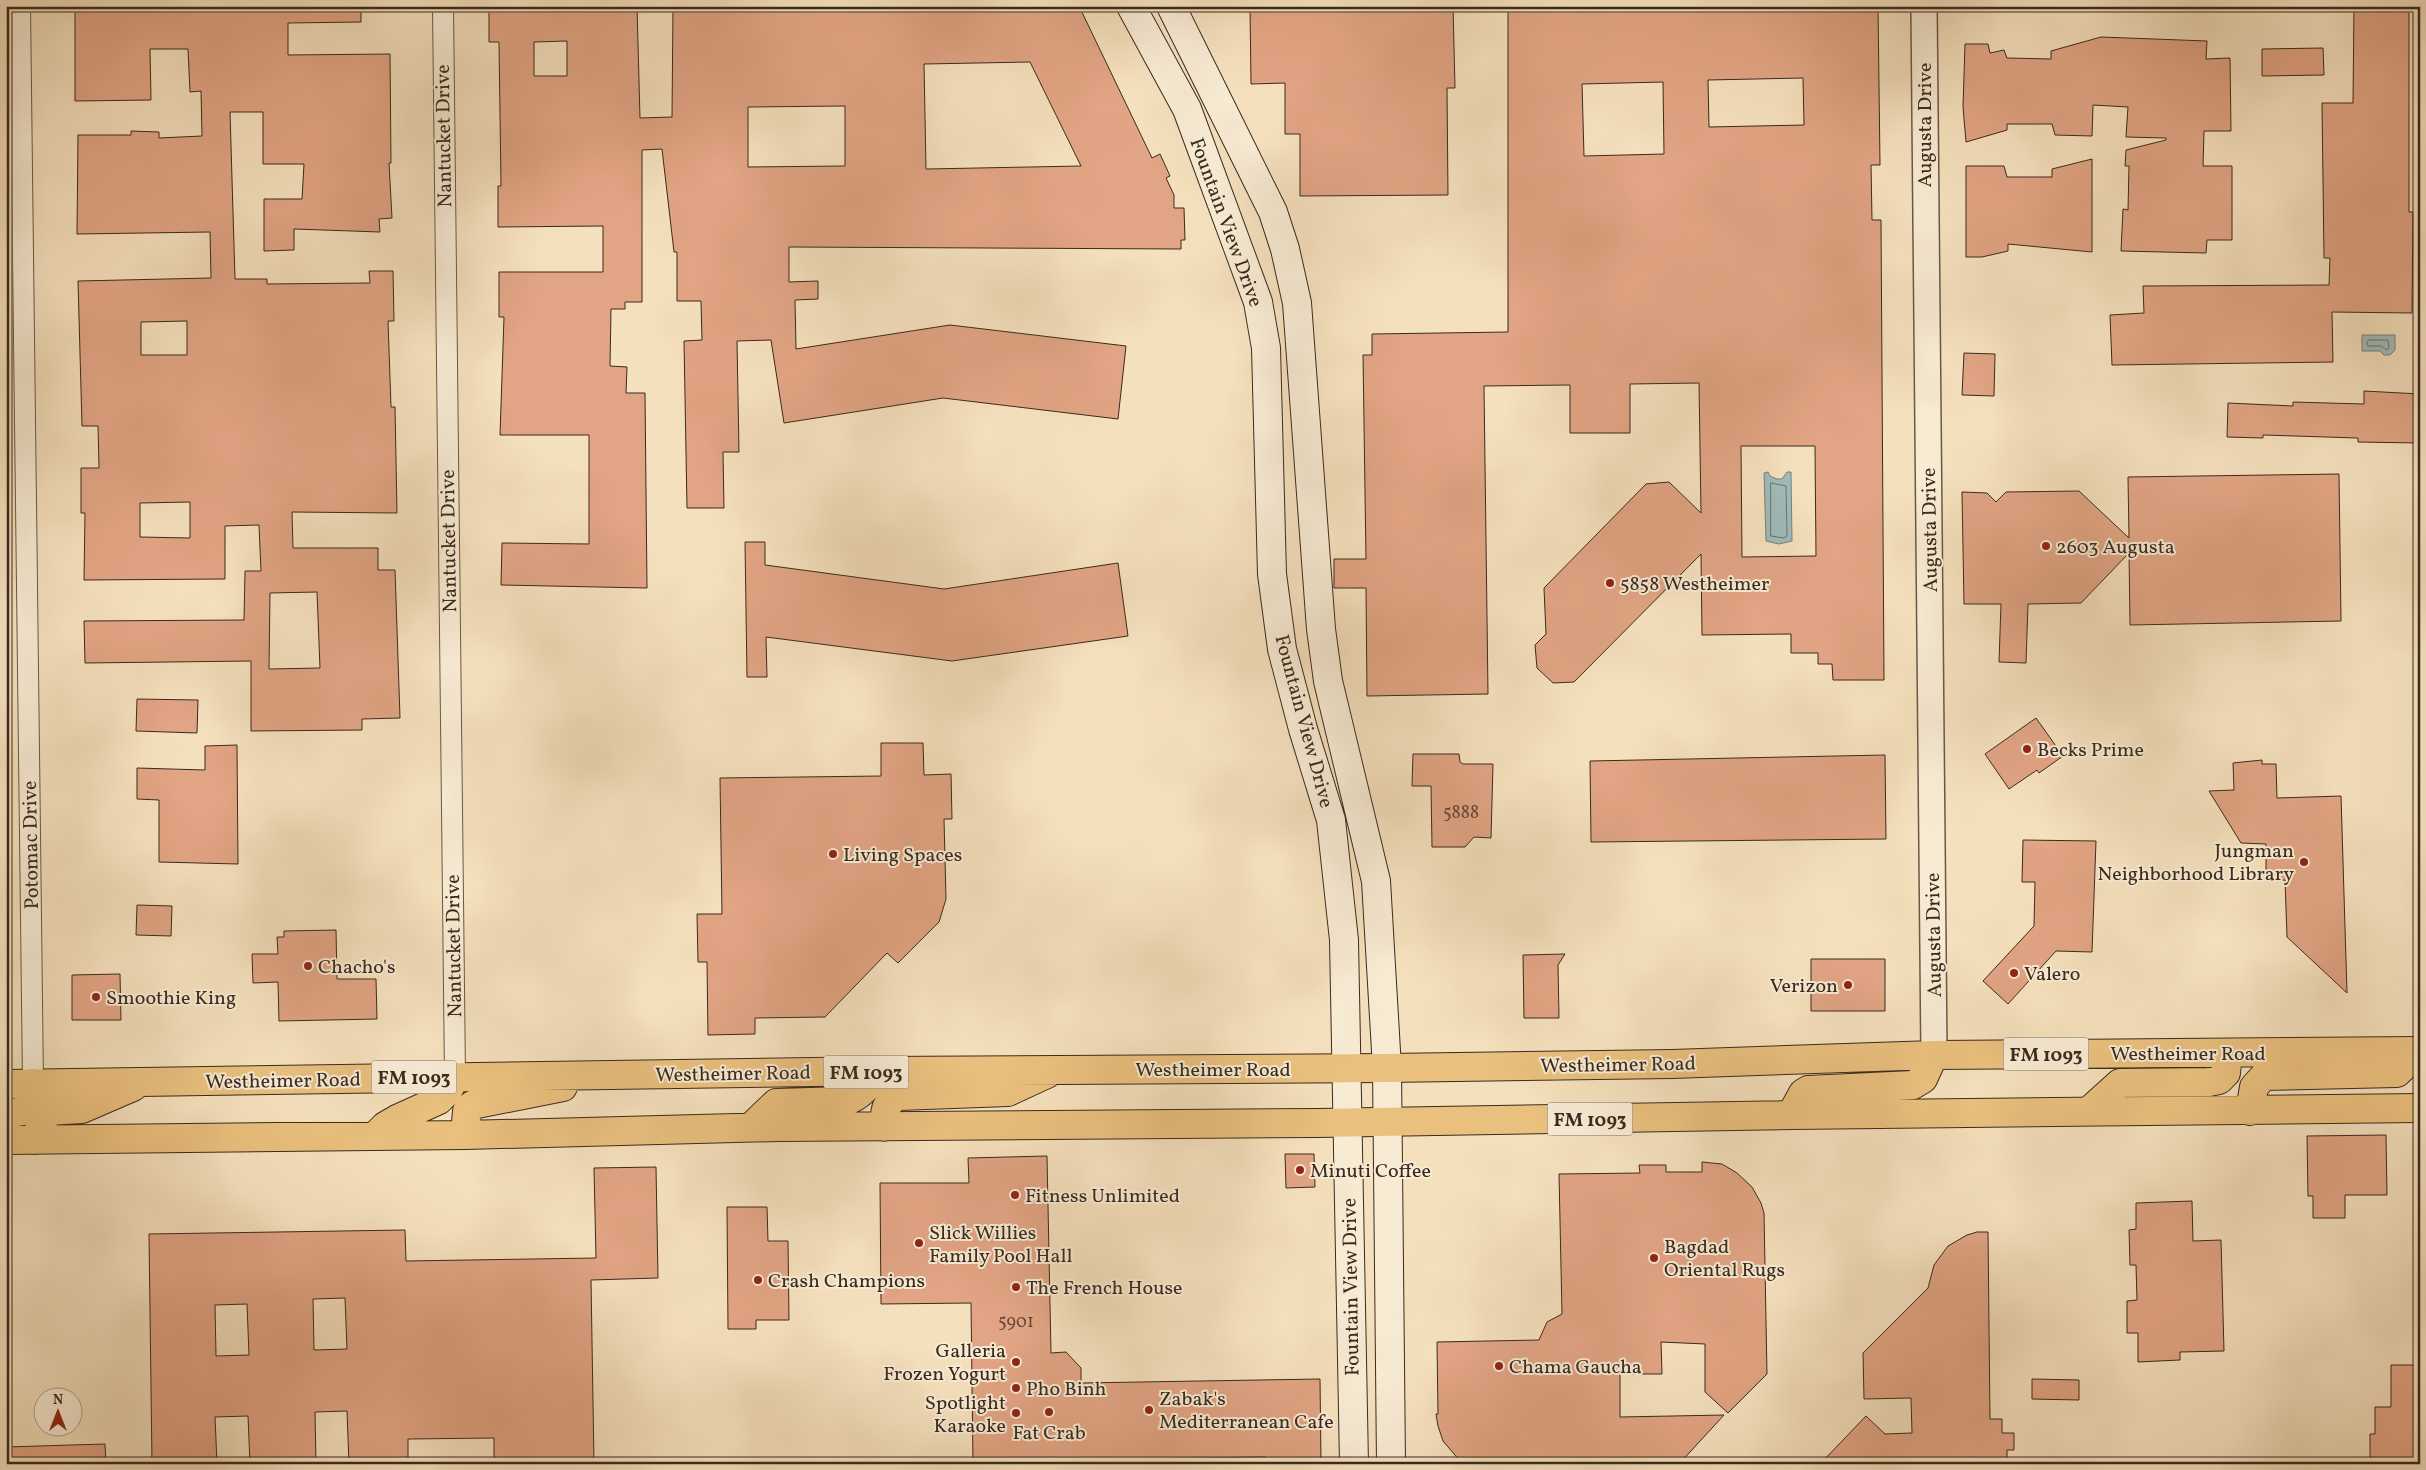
<svg xmlns="http://www.w3.org/2000/svg" width="2426" height="1470" font-family="Vollkorn,serif">
  <rect width="100%" height="100%" fill="#f5e0bd"/>
  <filter id="stains"><feTurbulence type="fractalNoise" baseFrequency=".004" numOctaves="4"/><feColorMatrix values="0 0 0 0 .2 0 0 0 0 .09 0 0 0 0 .02 0 0 0 .5 -.17"/></filter>
  <radialGradient id="worn" r=".72"><stop offset=".6" stop-color="#630" stop-opacity="0"/><stop offset="1" stop-color="#630" stop-opacity=".3"/></radialGradient>
  <!-- water -->
  <path fill="#9fbbba" stroke="#77817c" d="M2362 335H2395V350L2390 355H2384L2380 351H2362Z
    M1768 472 1770 476 1777 479H1782L1787 472H1791L1792 541 1779 544 1766 541 1764 473Z"/>
  <g fill="none" stroke-linecap="round" stroke-linejoin="round">
    <!-- shore -->
    <path stroke="#6c726c" stroke-width="1" d="M2369 340H2388L2389 348 2387 350 2381 346H2368L2367 342Z
      M1771 483 1786 486 1787 536 1784 538 1771 536Z"/>
  </g>
  <!-- building -->
  <path fill="#e1a484" stroke="#3a2a1e" fill-rule="evenodd" d="M75 6H361V22L288 23V55L390 54 391 163H389L392 218 379 219 380 232 294 229V250L264 251V199H302L304 164H263V112H230L235 279H267V284L370 283 369 271H393L394 321H388L391 407H395L397 513 292 512 293 548H378V570H395L400 718 362 719V730L251 731V661L85 663 84 621 244 620 245 571H261L259 525 225 526V579L84 580 85 513H81V468H99L98 426H82L78 281 211 278 210 232 77 234 78 135H131V131L159 132V138L202 136 201 91 190 92 188 49H150L151 100 75 101ZM187 321V355H141V322ZM190 502V538L140 537V503ZM317 592 320 668 269 669 270 593Z
    M489 6H637L640 118 672 117 673 6H1079L1152 158 1160 154 1170 176 1166 178 1174 195V208H1184L1185 240H1181V249L789 247V282L818 281V299L795 300 796 349 950 325 1126 346 1118 419 943 398 784 423 771 340 737 341 739 452H723L724 508H687L684 341 702 340 701 301H677V252H674L662 149 642 150V302H625V309H611L610 366 627 367 626 393H645L647 588 501 585 502 543 589 544V435H500L504 317H499V272H603V226L498 227V186H501L499 42H489ZM567 41V76H534V42ZM1030 62 1081 166 926 169 924 64ZM845 106V166L748 167V107Z
    M1250 6H1453L1455 88H1447L1448 195 1300 196V134H1285V83L1251 84Z
    M1878 6 1880 165H1871L1872 220H1881L1884 680H1833L1832 664H1818V653H1791V634L1702 635 1701 554 1574 682 1553 683 1537 668 1535 645 1546 634 1544 588 1646 484 1669 482 1701 513 1699 383 1630 384V433H1570V385L1484 386 1488 694 1367 696 1366 588H1334V559H1366L1363 355H1372V334L1508 332V8ZM1803 78 1804 125 1709 127 1708 80ZM1663 82 1664 154 1584 156 1582 84ZM1741 446H1815L1816 556 1742 557Z
    M2354 6H2409V212H2413L2412 313 2332 312 2333 362 2112 365 2110 315 2144 313 2143 286 2329 285 2330 258H2324L2322 103H2353Z
    M2101 37 2207 41 2206 59 2230 58 2231 131H2204L2203 166H2232V240H2207L2206 253 2121 251 2123 209 2128 210 2129 166H2125L2126 150 2166 140V138L2126 137 2128 107 2093 105 2092 136 2055 135 2052 124H2007V130L1966 142 1963 107 1965 44H1988L1990 53 2004 50 2007 58 2051 59V51Z
    M2323 48 2324 75 2262 76V49Z
    M2092 159V252L2008 244V251L1982 257H1966V166H2004L2007 177H2052V169Z
    M1964 353 1995 354 1994 396 1962 395Z
    M2364 391 2420 394V443L2358 442V438L2263 435V438L2227 437 2228 403 2293 406V402L2364 404Z
    M2339 474 2341 621 2130 625 2129 553 2081 603 2028 604 2026 663 1999 662 2001 604H1964L1962 492 1987 493 1996 502 2006 492 2079 491 2129 538 2128 477Z
    M745 542H765V565L944 589 1118 563 1128 636 952 661 766 637 767 677H747Z
    M137 699 198 700 197 733 136 731Z
    M2036 718 2063 756 2039 773 2037 770 2009 789 1985 754Z
    M881 743H923L924 775 951 774 952 819H944L946 899 939 922 898 963 887 953 825 1017 755 1018V1034L708 1035 707 962H698L697 914H722L720 778 881 776Z
    M237 745 238 864 159 862V800L137 799V768L205 770V746Z
    M1413 754H1459L1460 762 1463 764H1493L1491 838 1474 837 1465 847H1432L1431 786H1412Z
    M1885 755 1886 839 1591 842 1590 761Z
    M2262 760V764H2276L2277 798 2341 796 2347 993 2287 937 2285 880H2266V844L2241 843 2209 791 2234 790 2233 763Z
    M2023 840 2096 841 2092 952 2056 951 2008 1004 1983 981 2034 926 2035 882H2022Z
    M137 905 172 906 171 936 136 935Z
    M336 930 337 979H376L377 1019 279 1021 278 982 253 983 252 954H278L277 937H284V931Z
    M1565 954 1558 965 1559 1018H1524L1523 955Z
    M1811 959H1885V1011H1811Z
    M120 974 121 1020H72V975Z
    M2386 1135 2387 1195H2345V1218H2313V1196H2308L2307 1136Z
    M1285 1154H1314L1315 1187 1286 1188Z
    M1047 1156 1051 1353 1066 1352 1081 1368V1383L1320 1379 1321 1464H1265V1457L1064 1460V1464H973L971 1303 881 1304 880 1183H969L968 1158Z
    M1702 1162 1722 1164 1737 1173 1752 1187 1761 1203 1764 1213 1767 1374 1728 1413 1705 1392V1344L1661 1342 1662 1374H1620V1417L1724 1415 1679 1464H1463L1460 1461 1443 1441 1438 1426 1436 1414H1438L1437 1342 1539 1340 1547 1322 1562 1314 1559 1174 1640 1173 1639 1165H1666V1172H1702Z
    M656 1167 658 1278 591 1280 594 1464H494V1438L408 1439V1464H349L347 1411 315 1412 316 1464H250L248 1416 215 1417 217 1464H152L149 1234 405 1230 406 1261 596 1258 594 1168ZM345 1298 347 1349 314 1350 313 1299ZM247 1304 249 1355 216 1356 215 1305Z
    M2192 1201 2193 1241 2221 1240 2224 1351 2180 1352V1360L2138 1362V1333H2127V1301L2137 1300 2136 1265H2130L2129 1230 2136 1229V1203Z
    M727 1207H767L768 1241H788L789 1320H756V1329H728Z
    M1977 1232H1988L1990 1419H2002V1433H2014V1450H2007V1464H1820L1866 1416 1885 1434 1912 1433 1911 1398 1864 1399 1863 1353 1928 1288 1934 1265 1948 1246 1967 1235Z
    M2391 1365H2420V1464H2370V1434H2375V1407H2391Z
    M2032 1379 2079 1380V1400L2032 1399Z
    M105 1444 106 1464H6V1447Z"/>
  <g fill="none" stroke-linecap="round" stroke-linejoin="round">
    <!-- minor casing -->
    <g stroke="#695846" stroke-width="22">
      <path id="minor" d="M20 6 33 1083
        M443 6 455 1077"/>
    </g>
    <!-- tertiary casing -->
    <g stroke="#695846" stroke-width="28">
      <path id="tertiary" d="M1924 6 1934 1055"/>
    </g>
    <!-- secondary casing -->
    <g stroke="#3a2a1e" stroke-width="30">
      <path id="secondary" d="M1131 6 1187 109 1258 302 1266 348 1272 574 1282 649 1303 729 1331 820 1344 940 1354 1464
        M1171 6 1273 212 1285 249 1297 303 1321 629 1328 681 1376 881 1387 1068 1391 1464"/>
    </g>
    <!-- primary casing -->
    <g stroke="#3a2a1e" stroke-width="30">
      <path id="primary" d="M6 1084 879 1071 1387 1068 1672 1064 1934 1055 2420 1051
        M2089 1111 2120 1083 2209 1082 2219 1080 2226 1073 2228 1054
        M2250 1111 2254 1087 2264 1076 2397 1073 2420 1051
        M6 1114 23 1111 28 1104 33 1083
        M1791 1115 1803 1093 1808 1090 1913 1085 1923 1079 1934 1055
        M751 1127 776 1103 846 1101C862 1096 869 1084 879 1071
        M884 1127C885 1112 884 1102 899 1096L1008 1092 1047 1074
        M376 1135 385 1126 397 1119 439 1100 448 1091 455 1077
        M465 1135 467 1111 472 1105 563 1087
        M6 1140 465 1135 778 1127 1317 1123 1791 1115 2420 1108
        M34 1140 48 1111 82 1109 133 1087"/>
    </g>
    <!-- minor -->
    <use href="#minor" stroke="#f8ebd4" stroke-width="20"/>
    <!-- tertiary -->
    <use href="#tertiary" stroke="#f8ebd4" stroke-width="25"/>
    <!-- secondary -->
    <use href="#secondary" stroke="#f8ebd4" stroke-width="28"/>
    <!-- primary -->
    <use href="#primary" stroke="#eac07e" stroke-width="28"/>
  </g>
  <!-- markers -->
  <g fill="#8f2418" stroke="#f8ebd4" stroke-width="2">
    <circle cx="2046" cy="546" r="5"/>
    <circle cx="1610" cy="583" r="5"/>
    <circle cx="2027" cy="749" r="5"/>
    <circle cx="833" cy="854" r="5"/>
    <circle cx="2304" cy="862" r="5"/>
    <circle cx="308" cy="966" r="5"/>
    <circle cx="2014" cy="973" r="5"/>
    <circle cx="1848" cy="985" r="5"/>
    <circle cx="96" cy="997" r="5"/>
    <circle cx="1300" cy="1170" r="5"/>
    <circle cx="1015" cy="1195" r="5"/>
    <circle cx="919" cy="1243" r="5"/>
    <circle cx="1654" cy="1258" r="5"/>
    <circle cx="758" cy="1280" r="5"/>
    <circle cx="1016" cy="1287" r="5"/>
    <circle cx="1016" cy="1362" r="5"/>
    <circle cx="1499" cy="1366" r="5"/>
    <circle cx="1016" cy="1388" r="5"/>
    <circle cx="1149" cy="1410" r="5"/>
    <circle cx="1049" cy="1412" r="5"/>
    <circle cx="1016" cy="1413" r="5"/>
  </g>
  <g text-anchor="middle" stroke-width="4" stroke-linejoin="round" paint-order="stroke">
    <!-- number labels -->
    <g font-size="18" fill="#644838">
      <text x="1461" y="818">5888</text>
      <text x="1016" y="1327">5901</text>
    </g>
    <!-- shield labels -->
    <g fill="#f8ebd4" stroke="#736455" stroke-width="1">
      <rect x="2003.5" y="1037.5" width="85" height="33" rx="4"/>
      <rect x="823.5" y="1055.5" width="85" height="33" rx="4"/>
      <rect x="371.5" y="1060.5" width="85" height="33" rx="4"/>
      <rect x="1547.5" y="1102.5" width="85" height="33" rx="4"/>
    </g>
    <g font-size="19" font-weight="bold" fill="#3a2a1e">
      <text x="2046" y="1061">FM 1093</text>
      <text x="866" y="1079">FM 1093</text>
      <text x="414" y="1084">FM 1093</text>
      <text x="1590" y="1126">FM 1093</text>
    </g>
    <!-- street labels -->
    <g font-size="20" fill="#3a2a1e" stroke="#f8ebd4">
      <text transform="translate(1924 125) rotate(-90)" y="7">Augusta Drive</text>
      <text transform="translate(443 136) rotate(-91)" y="7">Nantucket Drive</text>
      <text transform="translate(1227 222) rotate(70)" y="7">Fountain View Drive</text>
      <text transform="translate(1929 530) rotate(-91)" y="7">Augusta Drive</text>
      <text transform="translate(448 541) rotate(-91)" y="7">Nantucket Drive</text>
      <text transform="translate(1305 721) rotate(75)" y="7">Fountain View Drive</text>
      <text transform="translate(30 845) rotate(-91)" y="7">Potomac Drive</text>
      <text transform="translate(1933 935) rotate(-91)" y="7">Augusta Drive</text>
      <text transform="translate(453 946) rotate(-91)" y="7">Nantucket Drive</text>
      <text x="2188" y="1060">Westheimer Road</text>
      <text transform="translate(1618 1064) rotate(-1)" y="7">Westheimer Road</text>
      <text x="1213" y="1076">Westheimer Road</text>
      <text transform="translate(733 1073) rotate(-1)" y="7">Westheimer Road</text>
      <text transform="translate(283 1080) rotate(-1)" y="7">Westheimer Road</text>
      <text transform="translate(1350 1287) rotate(-91)" y="7">Fountain View Drive</text>
    </g>
    <!-- poi labels -->
    <g font-size="20" fill="#3a2a1e" stroke="#f8ebd4" text-anchor="start">
      <text x="2056" y="553">2603 Augusta</text>
      <text x="1620" y="590">5858 Westheimer</text>
      <text x="2037" y="756">Becks Prime</text>
      <text x="2294" y="857" text-anchor="end">Jungman<tspan x="2294" dy="23">Neighborhood Library</tspan></text>
      <text x="843" y="861">Living Spaces</text>
      <text x="318" y="973">Chacho's</text>
      <text x="2024" y="980">Valero</text>
      <text x="1838" y="992" text-anchor="end">Verizon</text>
      <text x="106" y="1004">Smoothie King</text>
      <text x="1310" y="1177">Minuti Coffee</text>
      <text x="1025" y="1202">Fitness Unlimited</text>
      <text x="929" y="1239">Slick Willies<tspan x="929" dy="23">Family Pool Hall</tspan></text>
      <text x="1664" y="1253">Bagdad<tspan x="1664" dy="23">Oriental Rugs</tspan></text>
      <text x="768" y="1287">Crash Champions</text>
      <text x="1026" y="1294">The French House</text>
      <text x="1006" y="1357" text-anchor="end">Galleria<tspan x="1006" dy="23">Frozen Yogurt</tspan></text>
      <text x="1509" y="1373">Chama Gaucha</text>
      <text x="1026" y="1395">Pho Binh</text>
      <text x="1159" y="1405">Zabak's<tspan x="1159" dy="23">Mediterranean Cafe</tspan></text>
      <text x="1006" y="1409" text-anchor="end">Spotlight<tspan x="1006" dy="23">Karaoke</tspan></text>
      <text x="1049" y="1439" text-anchor="middle">Fat Crab</text>
    </g>
  </g>
  <!-- margin -->
  <rect width="2426" height="1470" fill="none" stroke="#f5e0bd" stroke-width="25"/>
  <rect x="8" y="8" width="2411" height="1455" fill="none" stroke="#3a2a1e" stroke-width="2.5"/>
  <rect x="12" y="12" width="2401" height="1445" fill="none" stroke="#3a2a1e"/>
  <!-- north arrow -->
  <g transform="translate(58 1412)"><circle r="24" fill="#f8ebd4" stroke="#ac9e8b"/>
  <path d="M0-4L9 19L0 12L-9 19Z" fill="#8f2418"/>
  <text y="-8" font-size="14" font-weight="bold" text-anchor="middle" fill="#3a2a1e">N</text>
  </g>
  <rect width="100%" height="100%" filter="url(#stains)"/>
  <rect width="100%" height="100%" fill="url(#worn)"/>
</svg>
